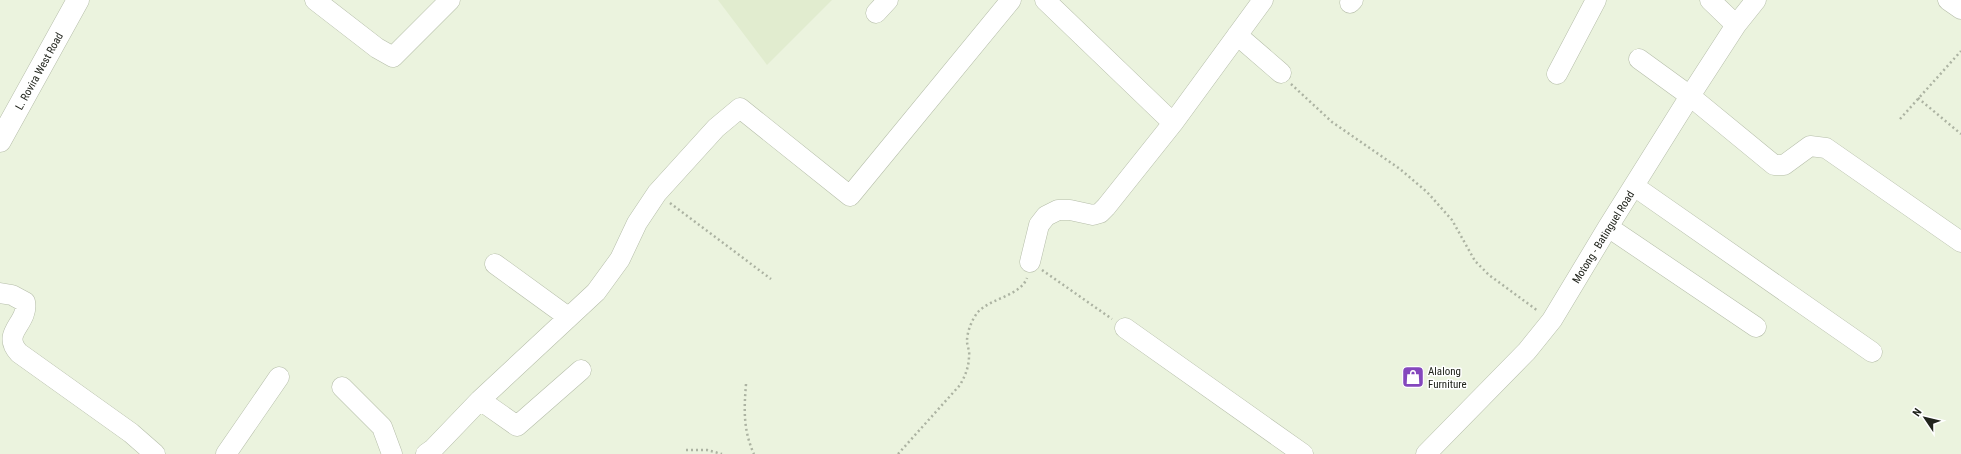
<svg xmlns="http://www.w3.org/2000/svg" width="1961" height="454" font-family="'Roboto Condensed',sans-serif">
  <rect width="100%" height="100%" fill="#ebf3de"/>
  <!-- built -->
  <path fill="#e1eccf" d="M718 0H832L767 65Z"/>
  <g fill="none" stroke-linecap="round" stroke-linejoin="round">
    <!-- minor casing -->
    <g stroke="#b5bda9" stroke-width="21">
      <path id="minor" d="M315 0 377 48 393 57 450 0
        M1045 0 1173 123
        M1710 0 1736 25
        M1948 0 1961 9
        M1350 3 1353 0
        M876 13 888 0
        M1237 35 1281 73
        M1639 59 1690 96 1774 165H1784L1810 146 1826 148 1961 242
        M1557 74 1596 0
        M1634 186 1872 352
        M1608 227 1756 327
        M1030 262 1039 225 1046 216 1058 210H1070L1093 215 1100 213 1106 207 1173 123 1263 0
        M495 264 568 317
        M0 293 12 295 25 302C29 324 0 332 19 353L131 433 155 454
        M1125 328 1303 454
        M342 387 382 427 392 454
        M480 400 517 426 581 370
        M226 454 279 377
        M426 454 433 449 480 400 596 292 620 259 637 223 657 193 716 128 740 108 850 196 1011 0
        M1426 454 1527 351 1552 320 1608 227 1690 96 1736 25 1756 0"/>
    </g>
    <!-- major casing -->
    <g stroke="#b5bda9" stroke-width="23">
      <path id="major" d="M0 141 78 0"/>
    </g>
    <!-- path -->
    <path stroke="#acb3a2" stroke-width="2.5" stroke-dasharray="2 3" stroke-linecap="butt" d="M1291 84 1332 122 1400 169 1427 192 1452 220 1475 261 1489 275 1538 311
      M1918 98 1961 134
      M1900 119 1961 51
      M670 203 771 279
      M1042 270 1112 319
      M746 384C744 409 743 430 754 454
      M686 450H707L722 454
      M898 454 960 385C965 376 969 367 969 356 970 351 967 346 967 341 967 332 972 319 978 312 991 298 1020 296 1027 278"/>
    <!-- minor -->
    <use href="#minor" stroke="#fff" stroke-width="20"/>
    <!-- major -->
    <use href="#major" stroke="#fff" stroke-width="22"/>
  </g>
  <!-- icons -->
  <defs>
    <g id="shop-square" transform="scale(1.15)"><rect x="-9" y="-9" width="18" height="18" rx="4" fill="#8447bd" stroke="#fff"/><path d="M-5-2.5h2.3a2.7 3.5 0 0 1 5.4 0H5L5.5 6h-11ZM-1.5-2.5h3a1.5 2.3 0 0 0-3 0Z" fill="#fff"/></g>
  </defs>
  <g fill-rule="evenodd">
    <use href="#shop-square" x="1413" y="377"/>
  </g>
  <g text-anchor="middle" stroke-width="3" stroke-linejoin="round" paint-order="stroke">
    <!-- street labels -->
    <g font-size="11" fill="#21241c" stroke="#fff">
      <text transform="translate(39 71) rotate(-61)" y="4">L. Rovira West Road</text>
      <text transform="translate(1603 237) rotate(-58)" y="4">Motong - Batinguel Road</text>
    </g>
    <!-- poi labels -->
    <g font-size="11" fill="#21241c" stroke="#fff" text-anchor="start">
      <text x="1428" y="375">Alalong<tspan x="1428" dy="13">Furniture</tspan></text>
    </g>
  </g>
  <!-- north arrow -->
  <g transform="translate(1925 418) rotate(305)" stroke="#ffffff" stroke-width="3" paint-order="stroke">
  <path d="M0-3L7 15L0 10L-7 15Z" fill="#21241c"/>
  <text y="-6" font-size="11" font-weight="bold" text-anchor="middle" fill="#21241c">N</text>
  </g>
</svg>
